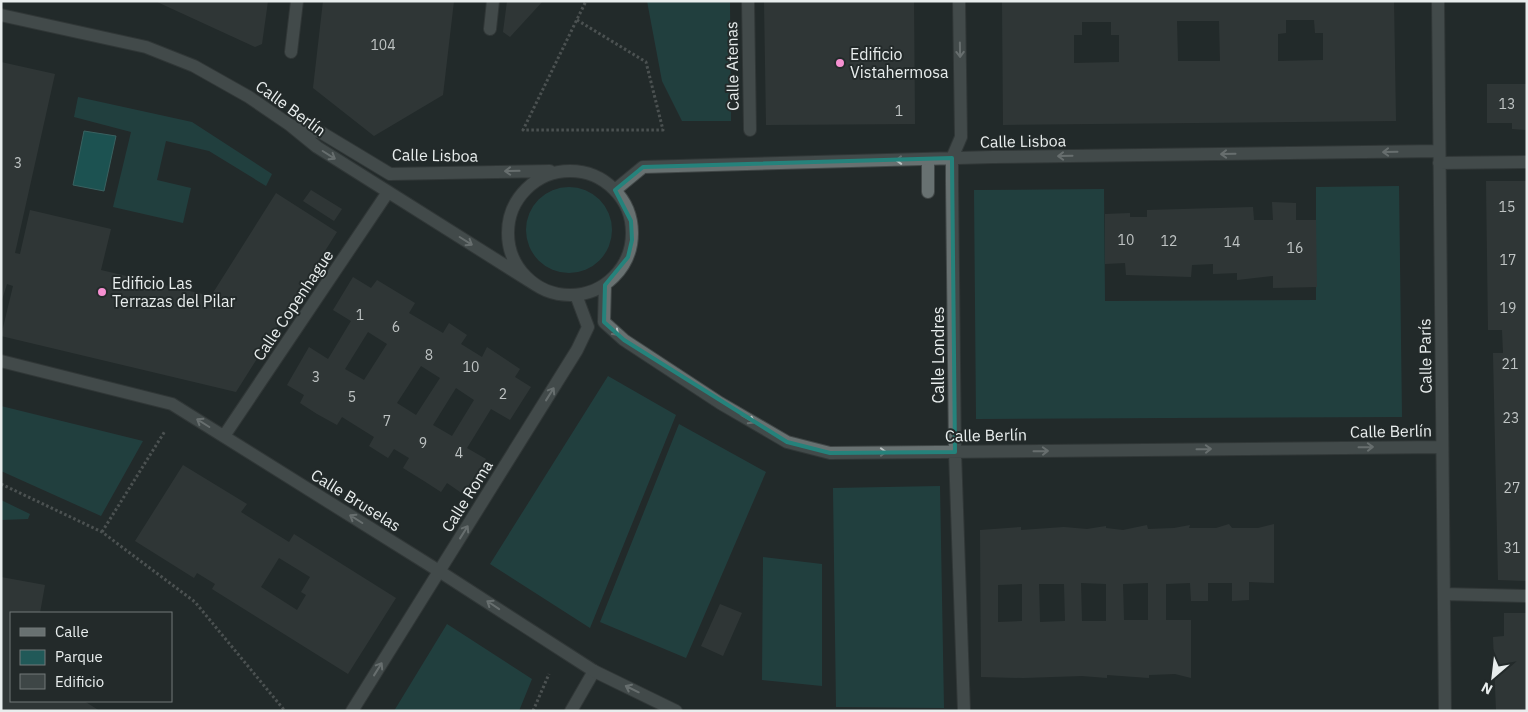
<svg xmlns="http://www.w3.org/2000/svg" width="1528" height="712" font-family="'IBM Plex Sans',sans-serif">
  <rect width="100%" height="100%" fill="#232a2a"/>
  <!-- green -->
  <path fill="#215958" d="M647 1H730L731 121H682L662 81Z
    M78 97 192 122 272 174 266 186 209 151 166 141 157 180 191 188 183 223 113 207 131 132 74 117Z
    M1399 186 1402 417 976 419 974 190 1104 189 1105 301 1316 300V187Z
    M526 230a43 43 0 1 1 86 0a43 43 0 1 1-86 0Z
    M608 376 676 415 590 628 490 564Z
    M1 406 143 441 101 516 1 471Z
    M679 424 766 472 686 658 600 622Z
    M940 486 944 708 836 707 833 488Z
    M1 500 30 514 28 519 1 520Z
    M763 557 822 564V686L762 680Z
    M447 624 532 679 519 711H394Z"/>
  <!-- water -->
  <path fill="#158380" stroke="#54a3a1" d="M84 131 116 136 104 191 73 185Z"/>
  <!-- building -->
  <path fill="#3e4646" fill-rule="evenodd" d="M155 1H268L262 44 255 47Z
    M323 1H454L443 95 374 136 313 88Z
    M507 1H543L510 37 503 32Z
    M764 1H914L915 124 766 125Z
    M1002 1H1394L1396 121 1003 125ZM1286 20H1314L1315 33H1323V60L1278 61V34L1286 33ZM1177 21H1219L1220 61H1178ZM1082 22H1111V35H1119V62L1074 63V35H1082Z
    M1 62 55 74 15 253 20 254 30 210 111 229 101 270 211 296 276 193 337 232 236 392 1 336 13 286 7 284 1 303Z
    M1487 84H1527V130L1512 129V123H1487Z
    M1486 181H1527V581L1498 580 1493 353H1503L1502 330H1488Z
    M311 190 342 209 334 221 303 201Z
    M1272 202 1296 203V220H1316L1317 287 1273 288V276L1237 280V273L1213 274V264L1192 265 1191 277 1126 275 1125 263 1105 264V214L1130 213V217H1147V210L1253 207 1254 220H1273Z
    M353 277 371 288 377 280 415 303 409 313 443 333 449 323 467 335 461 344 482 357 487 347 520 369 515 377 531 387 510 420 491 409 467 448 486 459 463 494 447 483 441 492 424 481 403 468 409 458 394 449 388 458 369 446 374 437 342 417 337 425 317 414 300 403 304 395 287 385 309 347 328 359 351 321 333 310ZM368 332 387 344 364 380 345 369ZM421 366 440 378 416 415 397 403ZM456 388 474 400 452 436 433 425Z
    M183 465 247 504 241 512 289 542 294 534 396 598 348 674 212 589 215 584 197 573 194 578 135 541ZM279 558 310 577 301 592 306 595 297 610 261 587Z
    M1229 524 1232 528H1258L1274 524V583L1249 582V600L1232 601V583H1208V601H1191L1190 583 1166 584V620H1191V678L1175 674 1149 675V678L1107 675V678L1082 676 1023 678 981 677 980 530 1021 527V530L1064 527 1087 529 1106 526V528L1123 530 1147 525 1148 529 1174 528 1190 525 1189 528H1216ZM1081 583 1106 584V621H1082ZM1148 583V620H1124L1123 584ZM1022 584V621L998 622V585ZM1039 584H1064L1065 621 1040 622Z
    M1 577 45 585 40 613H11V701H84L100 711H1Z
    M720 604 742 613 723 656 701 646Z
    M1504 613H1527V711H1496L1493 637 1504 636Z"/>
  <g fill="none" stroke-linecap="round" stroke-linejoin="round">
    <!-- lane casing -->
    <g stroke="#414747" stroke-width="14">
      <path id="lane" d="M928 192V159
        M571 711 594 671"/>
    </g>
    <!-- street casing -->
    <g stroke="#414747" stroke-width="14">
      <path id="street" d="M748 1 750 130
        M959 1 961 137 952 158V182L955 452 964 711
        M1438 1 1445 711
        M1 15 146 47 194 66 249 97 290 125 317 147 536 285
        M490 29 493 1
        M291 52 297 1
        M293 126 322 133 390 174 550 171
        M1439 163 1527 162
        M508 233a62 62 0 1 1 124 0a62 62 0 1 1-124 0Z
        M615 190 643 167 993 157 1439 151
        M605 285 604 322 624 340 720 403 787 442 830 453 1442 447
        M1 361 172 404 439 571 594 671 676 711
        M224 436 388 192
        M1444 594 1527 596
        M352 711 577 350 588 327 576 295"/>
    </g>
    <!-- path -->
    <path stroke="#7c8282" stroke-width="3" stroke-dasharray="2.5 2.5" stroke-linecap="butt" d="M577 20 646 62 663 130H523L586 1
      M1 484 102 532 195 602 285 711
      M102 532 165 431
      M533 711 549 674"/>
    <!-- lane -->
    <use href="#lane" stroke="#687171" stroke-width="12"/>
    <!-- street -->
    <use href="#street" stroke="#687171" stroke-width="12"/>
  </g>
  <!-- one-way arrows -->
  <defs><path id="oneway-shaft" d="M-6 0H5M1.5-3L5.5 0L1.5 3" fill="none" stroke-width="1.6" stroke-linecap="round" stroke-linejoin="round" transform="scale(1.25)"/></defs>
  <g stroke="#bbc2c2">
    <use href="#oneway-shaft" transform="translate(960 50) rotate(89)"/>
    <use href="#oneway-shaft" transform="translate(1390 152) rotate(179)"/>
    <use href="#oneway-shaft" transform="translate(1228 154) rotate(179)"/>
    <use href="#oneway-shaft" transform="translate(329 155) rotate(32)"/>
    <use href="#oneway-shaft" transform="translate(1065 156) rotate(179)"/>
    <use href="#oneway-shaft" transform="translate(903 160) rotate(178)"/>
    <use href="#oneway-shaft" transform="translate(512 171) rotate(179)"/>
    <use href="#oneway-shaft" transform="translate(466 241) rotate(32)"/>
    <use href="#oneway-shaft" transform="translate(613 330) rotate(43)"/>
    <use href="#oneway-shaft" transform="translate(550 394) rotate(-58)"/>
    <use href="#oneway-shaft" transform="translate(748 419) rotate(30)"/>
    <use href="#oneway-shaft" transform="translate(203 423) rotate(-148)"/>
    <use href="#oneway-shaft" transform="translate(1366 447) rotate(-1)"/>
    <use href="#oneway-shaft" transform="translate(1204 449) rotate(-1)"/>
    <use href="#oneway-shaft" transform="translate(1041 451) rotate(-1)"/>
    <use href="#oneway-shaft" transform="translate(879 452)"/>
    <use href="#oneway-shaft" transform="translate(356 519) rotate(-148)"/>
    <use href="#oneway-shaft" transform="translate(464 532) rotate(-58)"/>
    <use href="#oneway-shaft" transform="translate(493 605) rotate(-146)"/>
    <use href="#oneway-shaft" transform="translate(378 669) rotate(-58)"/>
    <use href="#oneway-shaft" transform="translate(632 689) rotate(-154)"/>
  </g>
  <!-- marked area -->
  <path d="M0 0H1528V712H0ZM952 158 955 452 830 453 787 442 624 340 604 322 605 285 628 257 632 240 631 221 615 190 643 167Z" fill="#232a2a" fill-opacity=".55" fill-rule="evenodd"/>
  <path fill="none" stroke="#25827b" stroke-width="4" stroke-linejoin="round" d="M952 158 955 452 830 453 787 442 624 340 604 322 605 285 628 257 632 240 631 221 615 190 643 167Z"/>
  <!-- markers -->
  <g fill="#f690d1" stroke="#232a2a" stroke-width="2">
    <circle cx="840" cy="63" r="5"/>
    <circle cx="102" cy="292" r="5"/>
  </g>
  <g text-anchor="middle" stroke-width="4" stroke-linejoin="round" paint-order="stroke">
    <!-- number labels -->
    <g font-size="14" fill="#bec3c3">
      <text x="383" y="50">104</text>
      <text x="1507" y="109">13</text>
      <text x="899" y="116">1</text>
      <text x="18" y="168">3</text>
      <text x="1507" y="212">15</text>
      <text x="1126" y="245">10</text>
      <text x="1169" y="246">12</text>
      <text x="1232" y="247">14</text>
      <text x="1295" y="253">16</text>
      <text x="1508" y="265">17</text>
      <text x="1508" y="313">19</text>
      <text x="360" y="320">1</text>
      <text x="396" y="332">6</text>
      <text x="429" y="360">8</text>
      <text x="1510" y="369">21</text>
      <text x="471" y="372">10</text>
      <text x="316" y="382">3</text>
      <text x="503" y="399">2</text>
      <text x="352" y="402">5</text>
      <text x="1511" y="423">23</text>
      <text x="387" y="426">7</text>
      <text x="423" y="448">9</text>
      <text x="459" y="458">4</text>
      <text x="1512" y="493">27</text>
      <text x="1512" y="553">31</text>
    </g>
    <!-- poi labels -->
    <g font-size="16" fill="#e8eded" stroke="#232a2a" text-anchor="start">
      <text x="850" y="60">Edificio<tspan x="850" dy="18">Vistahermosa</tspan></text>
      <text x="112" y="289">Edificio Las<tspan x="112" dy="18">Terrazas del Pilar</tspan></text>
    </g>
    <!-- street labels -->
    <g font-size="16" fill="#e8eded" stroke="#232a2a">
      <text transform="translate(732 66) rotate(-91)" y="6">Calle Atenas</text>
      <text transform="translate(291 108) rotate(36)" y="6">Calle Berlín</text>
      <text transform="translate(1023 141) rotate(-1)" y="6">Calle Lisboa</text>
      <text transform="translate(435 155) rotate(1)" y="6">Calle Lisboa</text>
      <text transform="translate(293 305) rotate(-56)" y="6">Calle Copenhague</text>
      <text transform="translate(938 355) rotate(-90)" y="6">Calle Londres</text>
      <text transform="translate(1425 356) rotate(-91)" y="6">Calle París</text>
      <text transform="translate(1391 431) rotate(-1)" y="6">Calle Berlín</text>
      <text transform="translate(986 435) rotate(-1)" y="6">Calle Berlín</text>
      <text transform="translate(467 496) rotate(-58)" y="6">Calle Roma</text>
      <text transform="translate(356 500) rotate(32)" y="6">Calle Bruselas</text>
    </g>
  </g>
  <!-- border -->
  <rect width="1528" height="712" fill="none" stroke="#e8eded" stroke-width="5"/>
  <!-- legend -->
  <rect x="10" y="612" width="162" height="90" fill="#232a2a" stroke="#727878"/>
  <rect x="20" y="628" width="25" height="8" fill="#687171" stroke="#727878"/>
  <text x="55" y="637" font-size="15" fill="#e8eded">Calle</text>
  <rect x="20" y="650" width="25" height="15" fill="#215958" stroke="#727878"/>
  <text x="55" y="662" font-size="15" fill="#e8eded">Parque</text>
  <rect x="20" y="674" width="25" height="15" fill="#3e4646" stroke="#727878"/>
  <text x="55" y="687" font-size="15" fill="#e8eded">Edificio</text>
  <!-- north arrow -->
  <g transform="translate(1493 677) rotate(208)" stroke="#232a2a" stroke-width="4" paint-order="stroke">
  <path d="M0-4L9 19L0 12L-9 19Z" fill="#e8eded"/>
  <text y="-8" font-size="14" font-weight="bold" text-anchor="middle" fill="#e8eded">N</text>
  </g>
</svg>
